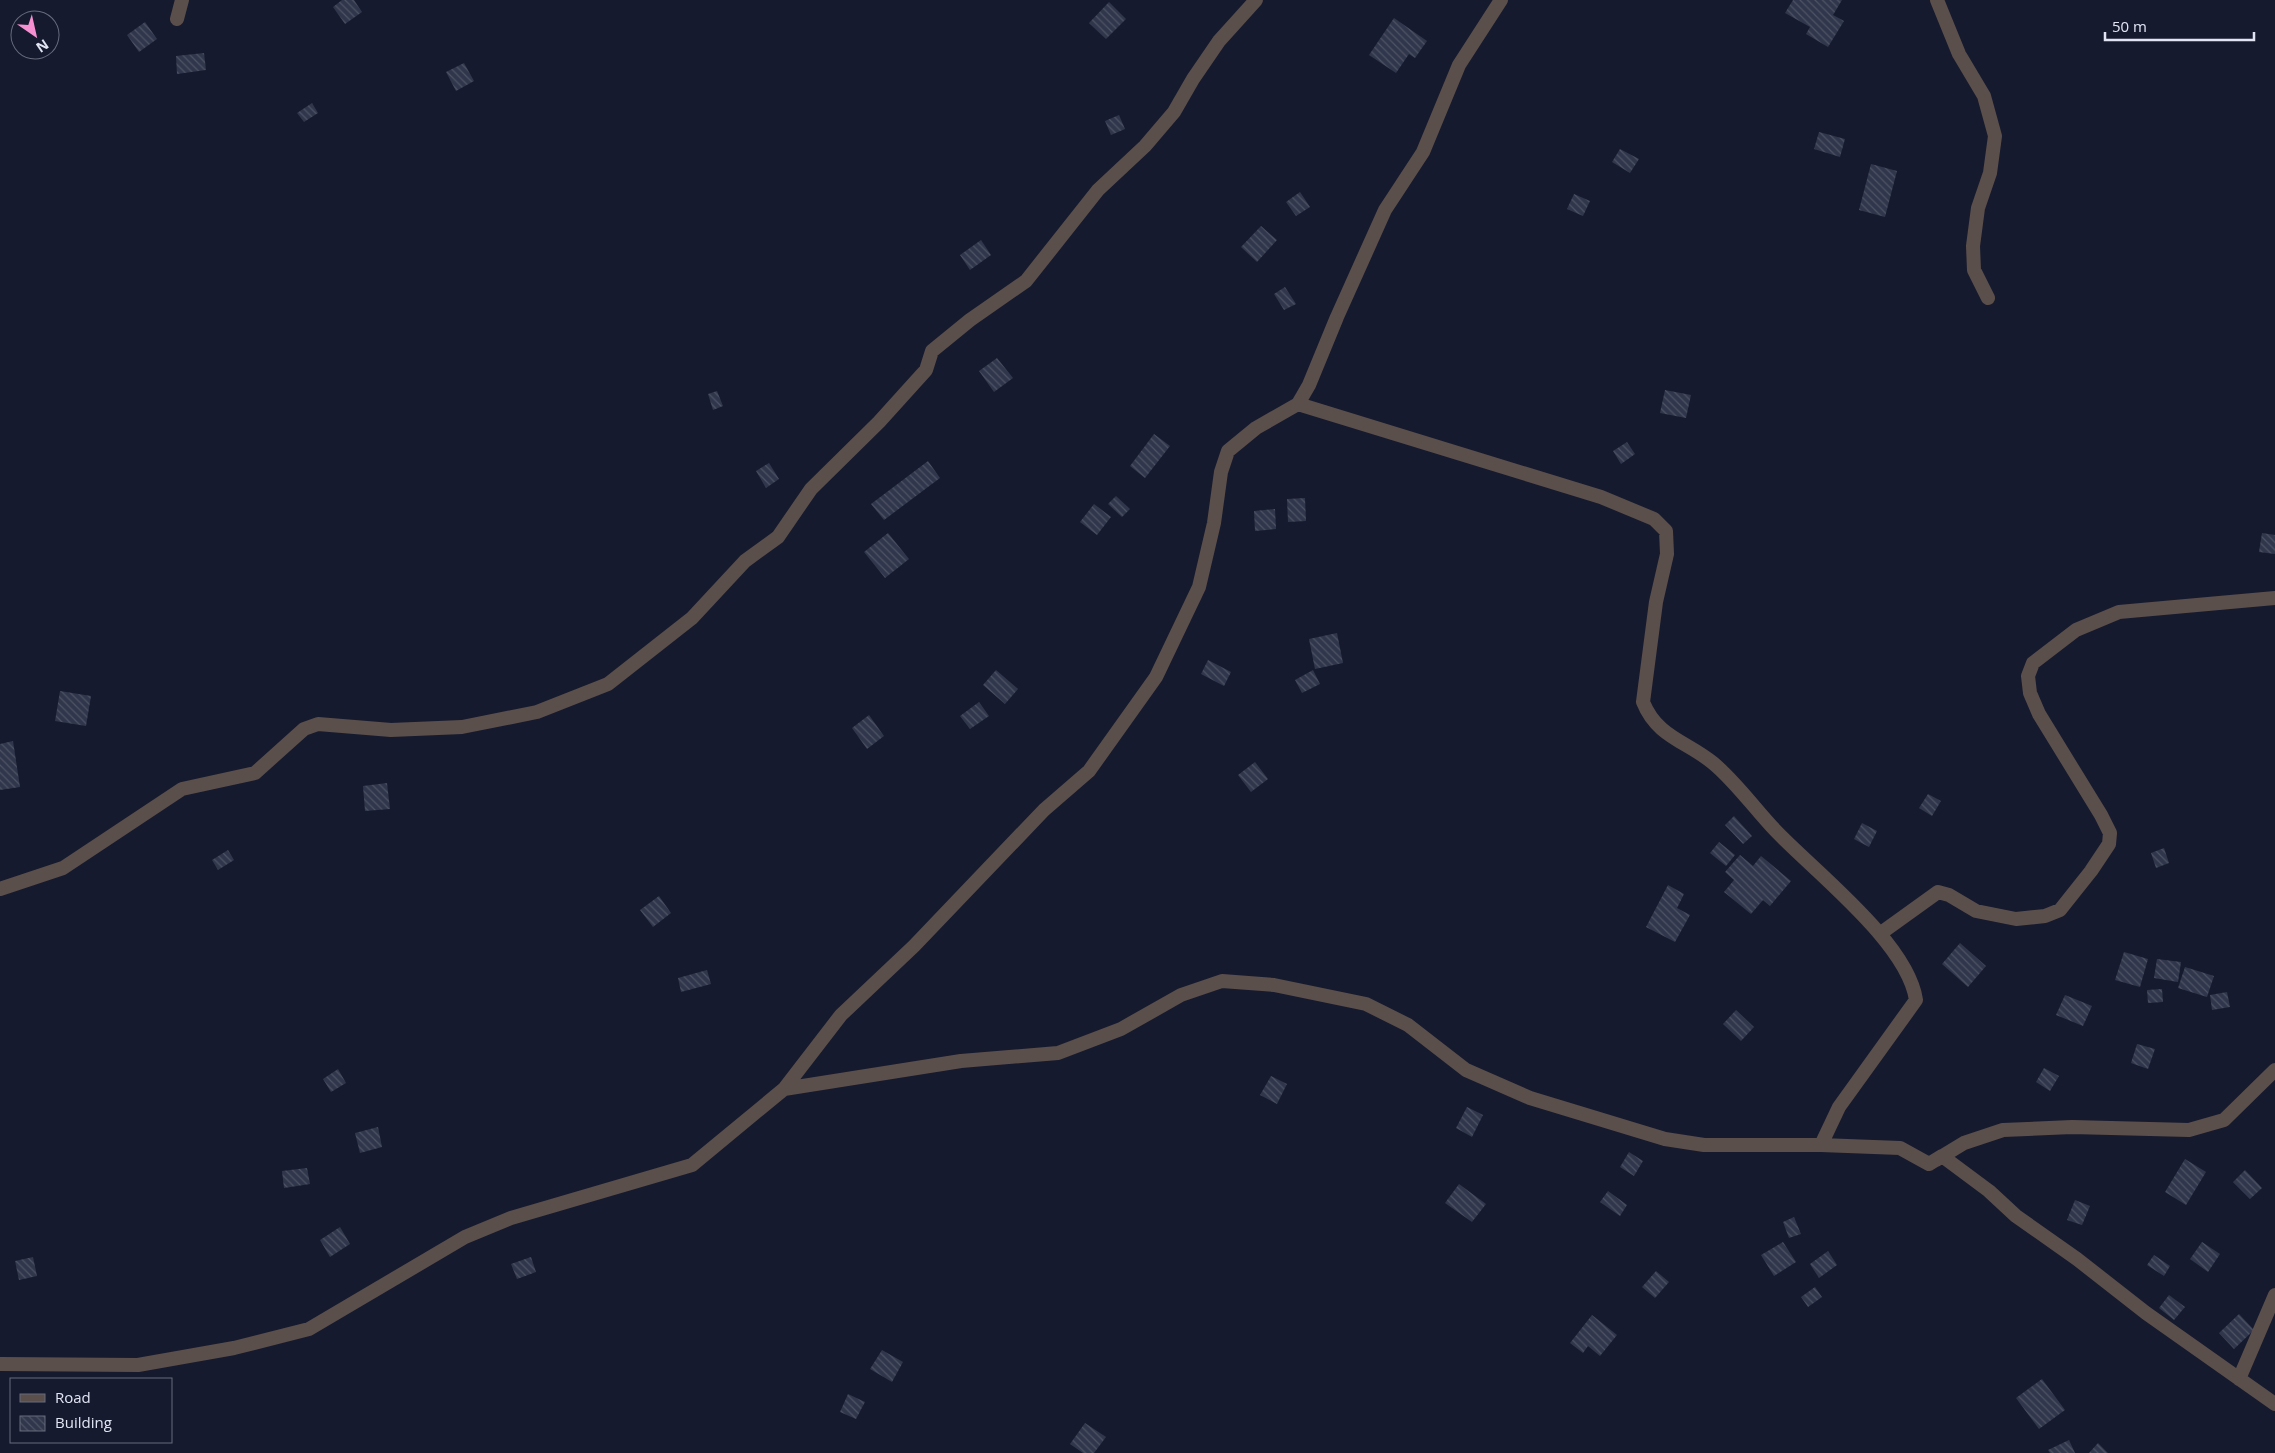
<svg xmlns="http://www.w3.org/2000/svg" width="2275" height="1453" font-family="'Open Sans',sans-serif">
  <defs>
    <pattern id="building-back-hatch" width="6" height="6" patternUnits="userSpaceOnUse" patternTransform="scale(1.25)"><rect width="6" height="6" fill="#30364b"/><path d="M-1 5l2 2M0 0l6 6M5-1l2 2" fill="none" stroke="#4e5365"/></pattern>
  </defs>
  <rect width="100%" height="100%" fill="#161a2e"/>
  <!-- building -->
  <path fill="url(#building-back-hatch)" d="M342 0H354L362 12 345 24 333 7Z
    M1793 0H1842L1833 15 1844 21 1828 47 1806 34 1810 27 1785 13Z
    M1109 2 1126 19 1106 39 1089 23Z
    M1394 18 1427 41 1415 58 1409 54 1396 73 1369 55Z
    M145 22 157 39 139 52 127 35Z
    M204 53 206 70 177 74 176 56Z
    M464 63 474 81 456 91 446 72Z
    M312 103 318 113 304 122 297 113Z
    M1119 115 1125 129 1111 135 1105 121Z
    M1819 132 1845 139 1840 157 1814 149Z
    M1620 149 1639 159 1630 173 1612 162Z
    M1871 164 1897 171 1885 217 1859 210Z
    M1300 192 1310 207 1296 216 1286 202Z
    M1574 194 1590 201 1583 216 1567 209Z
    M1261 226 1277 240 1257 262 1241 247Z
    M981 240 991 255 970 270 960 255Z
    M1285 287 1296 304 1284 310 1274 294Z
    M997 358 1013 378 994 392 979 371Z
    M1665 390 1691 395 1686 418 1660 413Z
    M717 391 723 406 713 410 708 394Z
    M1154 434 1170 446 1145 478 1130 466Z
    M1627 442 1635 454 1621 464 1613 451Z
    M928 461 940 478 884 520 871 504Z
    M769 463 779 479 766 488 756 471Z
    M1116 496 1130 509 1122 517 1108 504Z
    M1305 498 1306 521 1288 522 1287 499Z
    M1094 504 1111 517 1097 535 1080 522Z
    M1275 509 1276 529 1255 531 1254 511Z
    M888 533 909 559 885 578 864 552Z
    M2262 533 2275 535V554L2259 552Z
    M1337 633 1343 663 1315 669 1309 639Z
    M1208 660 1231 672 1224 686 1201 674Z
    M996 670 1018 689 1005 704 983 685Z
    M1313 670 1320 684 1302 693 1295 680Z
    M60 691 91 696 86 726 55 721Z
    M979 702 989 716 970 729 960 716Z
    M869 715 884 736 867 749 852 728Z
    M13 741 20 787 0 790V744Z
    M1255 762 1268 779 1251 792 1238 775Z
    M387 783 390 809 365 811 363 786Z
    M1928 794 1941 801 1932 816 1919 808Z
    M1734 816 1752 836 1743 844 1725 825Z
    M1862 823 1877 831 1869 847 1854 839Z
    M1719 842 1735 855 1726 866 1710 853Z
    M2164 848 2169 863 2156 868 2151 853Z
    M228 850 234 860 218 870 212 860Z
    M1740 855 1753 866 1761 856 1791 881 1770 906 1763 900 1751 914 1724 892 1734 880 1725 872Z
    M1668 885 1684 894 1677 908 1690 915 1675 942 1646 927Z
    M659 896 671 913 653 927 640 910Z
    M1960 943 1986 966 1968 987 1942 964Z
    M2124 952 2148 959 2140 987 2115 980Z
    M2157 959 2181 962 2178 982 2154 978Z
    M2185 967 2214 976 2207 997 2178 988Z
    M707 970 711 984 681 992 678 978Z
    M2162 989 2163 1002 2148 1003 2147 990Z
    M2227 992 2230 1007 2212 1010 2210 995Z
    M2065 995 2092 1006 2083 1026 2056 1015Z
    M1736 1010 1754 1027 1741 1041 1723 1024Z
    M2137 1044 2155 1049 2148 1069 2131 1063Z
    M2044 1068 2059 1076 2050 1091 2036 1082Z
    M338 1069 346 1083 331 1092 323 1079Z
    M1271 1076 1287 1084 1277 1104 1260 1095Z
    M1467 1107 1483 1115 1472 1137 1456 1128Z
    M378 1127 382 1147 360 1153 355 1133Z
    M1629 1152 1643 1161 1634 1176 1620 1167Z
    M2185 1159 2206 1172 2186 1205 2165 1192Z
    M307 1168 310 1184 284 1188 282 1171Z
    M2245 1170 2262 1188 2250 1199 2233 1182Z
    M1459 1184 1486 1204 1472 1222 1445 1203Z
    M1608 1191 1627 1205 1620 1216 1600 1202Z
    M2075 1200 2090 1206 2082 1225 2067 1220Z
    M1794 1217 1801 1234 1789 1238 1783 1222Z
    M340 1227 350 1244 330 1257 320 1240Z
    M1783 1242 1796 1262 1774 1276 1761 1255Z
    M2202 1242 2220 1254 2208 1272 2190 1259Z
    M1828 1251 1837 1265 1819 1278 1810 1264Z
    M2154 1255 2170 1266 2164 1276 2147 1265Z
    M33 1257 37 1276 19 1280 15 1261Z
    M531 1257 536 1272 517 1279 511 1264Z
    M1656 1271 1669 1282 1655 1298 1642 1287Z
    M1815 1287 1822 1297 1808 1307 1801 1297Z
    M2169 1295 2185 1307 2174 1320 2159 1308Z
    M2239 1314 2254 1330 2234 1349 2219 1333Z
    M1592 1315 1617 1335 1600 1356 1588 1346 1583 1353 1570 1343Z
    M882 1350 903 1362 892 1382 870 1369Z
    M2042 1379 2065 1410 2039 1429 2016 1398Z
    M848 1394 865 1402 856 1419 840 1412Z
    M1085 1423 1106 1437 1094 1453H1083L1070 1444Z
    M2069 1440 2075 1453H2050L2048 1450Z
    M2098 1443 2108 1453H2089Z"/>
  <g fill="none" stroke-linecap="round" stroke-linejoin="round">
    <!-- minor -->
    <path stroke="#5b4f4b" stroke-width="14" d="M1937 0 1959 54 1984 96 1995 136 1990 173 1978 208 1973 246 1974 270 1988 298
      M177 19 182 0
      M1298 404 1601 497 1654 519 1666 531 1667 554 1656 602 1643 702C1657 737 1686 741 1713 763 1735 781 1755 809 1775 830 1815 872 1908 943 1916 1000L1839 1107 1821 1145
      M0 889 63 868 182 789 255 773 304 729 318 724 391 730 462 727 537 712 608 684 692 618 745 561 778 537 811 489 879 422 926 370 932 351 970 320 1026 281 1098 190 1145 146 1174 112 1193 79 1219 41 1256 0
      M1881 933 1938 892 1949 895 1976 911 2016 919 2045 916 2060 910 2091 871 2109 844 2110 833 2101 815 2039 714 2030 693 2028 676 2033 663 2076 630 2119 612 2275 598
      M784 1089 961 1061 1058 1053 1121 1029 1181 995 1222 981 1274 985 1366 1004 1408 1025 1466 1070 1530 1098 1665 1139 1704 1145H1821L1900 1148 1929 1164
      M1936 1160 1964 1143 2003 1130 2072 1127 2189 1130 2224 1120 2275 1070
      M1929 1164 1942 1156 1989 1191 2016 1216 2077 1259 2146 1313 2275 1404
      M0 1364 138 1365 234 1348 309 1329 465 1237 511 1218 692 1165 784 1089 841 1015 914 946 1044 810 1089 771 1156 677 1199 587 1214 523 1221 472 1228 451 1256 428 1298 404 1309 385 1337 317 1385 210 1423 152 1459 65 1501 0
      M2239 1379 2275 1295"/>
  </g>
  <!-- legend -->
  <rect x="10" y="1378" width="162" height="65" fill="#161a2e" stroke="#676b7d"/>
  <rect x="20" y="1394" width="25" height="8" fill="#5b4f4b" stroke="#676b7d"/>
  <text x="55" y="1403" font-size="15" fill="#e1e5f3">Road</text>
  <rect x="20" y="1416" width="25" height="15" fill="url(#building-back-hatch)" stroke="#676b7d"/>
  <text x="55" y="1428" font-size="15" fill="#e1e5f3">Building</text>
  <!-- north arrow -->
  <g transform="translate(35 35) rotate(146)"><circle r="24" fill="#161a2e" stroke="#676b7d"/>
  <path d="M0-4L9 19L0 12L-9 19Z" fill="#f690d1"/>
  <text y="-8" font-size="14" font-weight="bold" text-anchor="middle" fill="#e1e5f3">N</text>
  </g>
  <!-- scale -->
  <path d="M2105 32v8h149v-8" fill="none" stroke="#e1e5f3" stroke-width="2.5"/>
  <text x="2112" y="32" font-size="15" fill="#e1e5f3" stroke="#161a2e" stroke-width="4" paint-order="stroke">50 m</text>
</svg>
